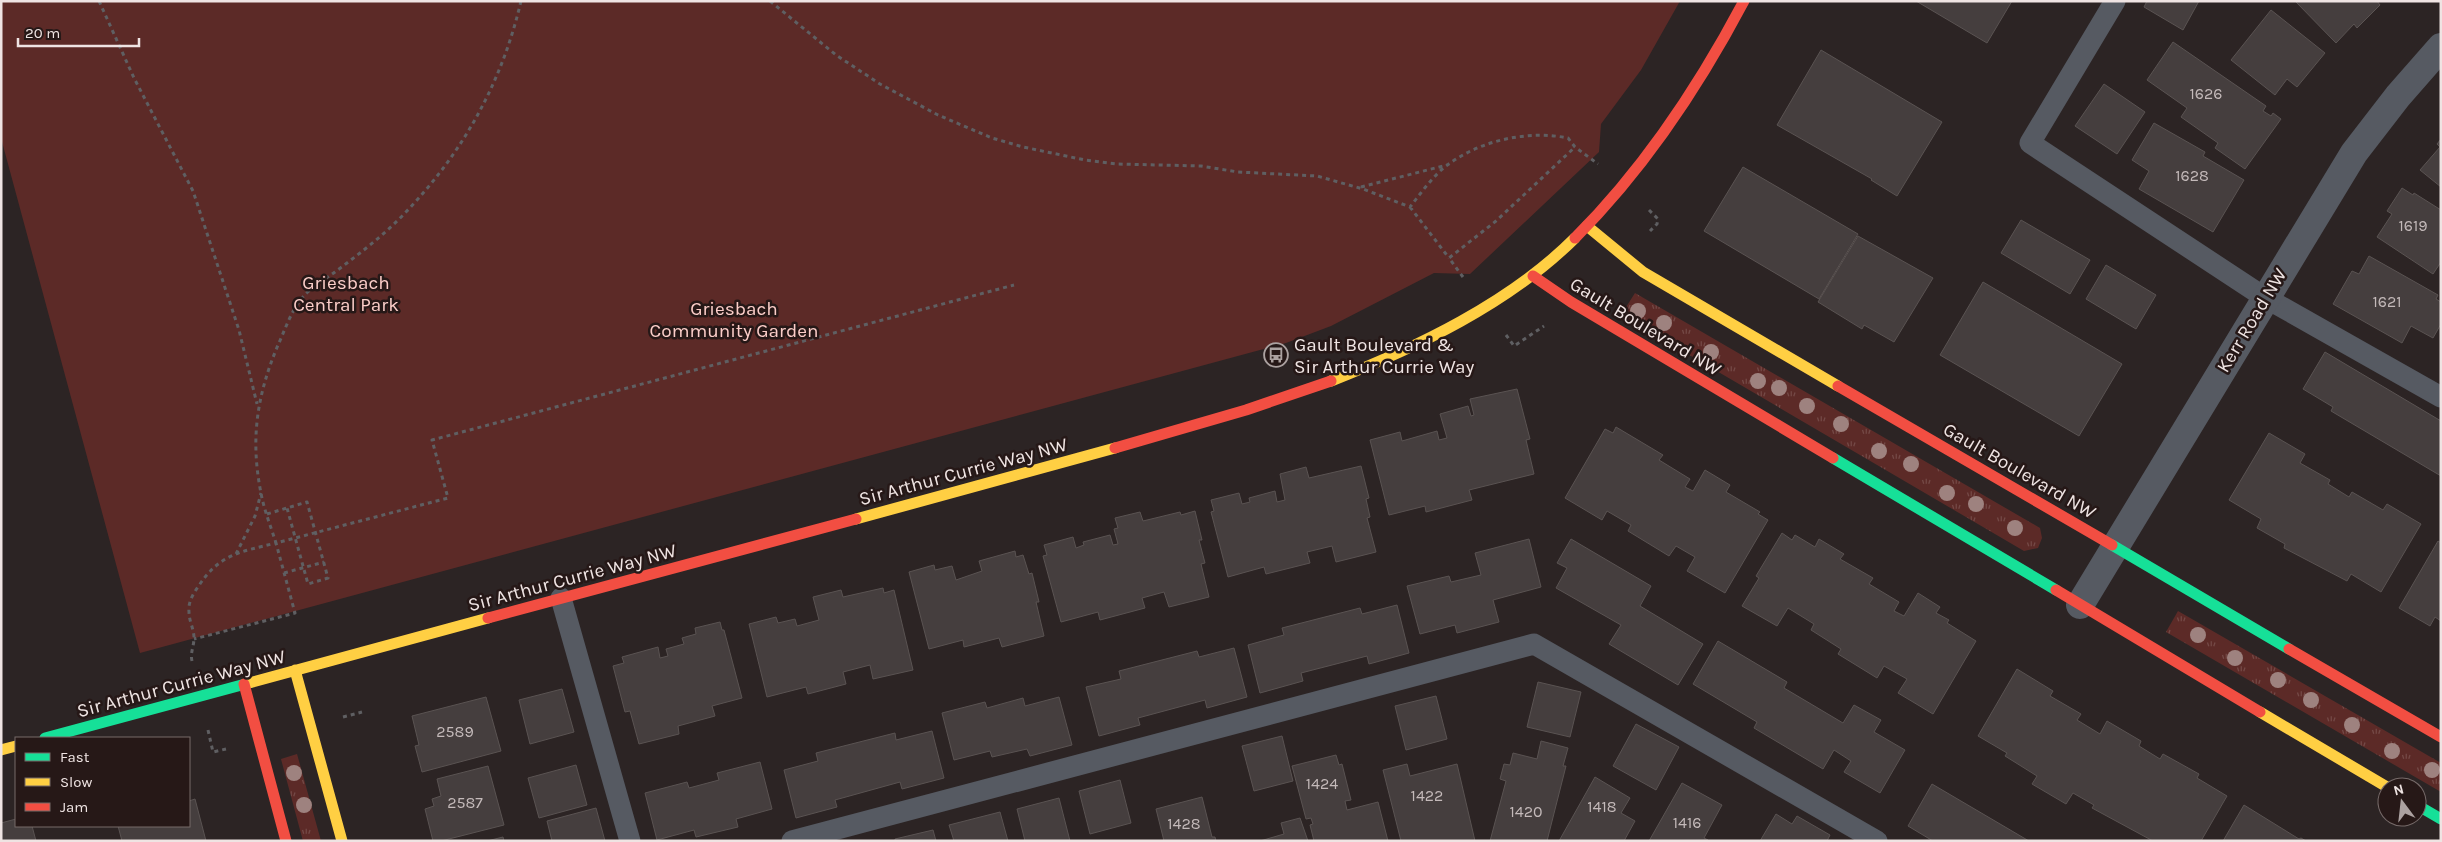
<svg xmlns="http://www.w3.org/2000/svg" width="2442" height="842" font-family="Karla,sans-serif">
  <defs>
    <pattern id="grass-tufts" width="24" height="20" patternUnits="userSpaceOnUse" patternTransform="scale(1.25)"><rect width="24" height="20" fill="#5c2a27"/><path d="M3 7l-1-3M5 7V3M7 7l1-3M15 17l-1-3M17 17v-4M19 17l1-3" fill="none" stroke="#744946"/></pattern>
  </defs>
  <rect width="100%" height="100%" fill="#2c2424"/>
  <!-- grass -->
  <path fill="url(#grass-tufts)" d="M1635 293 2040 528 2042 538 2038 548 2024 551 1621 315Z
    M2178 611 2441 763V792L2166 632Z
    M297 754 321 841H303L281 759Z"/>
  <!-- green -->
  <path fill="#5c2a27" d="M1 1H1680L1641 70 1601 124 1599 152 1470 274 1434 273 1331 326 1286 343 140 653 1 138Z"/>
  <!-- building -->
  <path fill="#453e3e" stroke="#5a5352" d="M1916 1H2012L1987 43Z
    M2147 1H2199L2183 30 2144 7Z
    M2295 1H2377L2380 5 2357 28 2354 24 2336 43Z
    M2271 10 2325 53 2297 87 2287 79 2275 95 2231 60Z
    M2173 42 2266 106 2263 111 2271 116 2273 113 2281 119 2245 169 2215 148 2218 143 2181 117 2187 108 2147 80Z
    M1821 50 1942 122 1897 196 1871 180 1872 179 1777 125Z
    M2104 84 2145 112 2117 154 2075 126Z
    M2154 123 2205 152 2203 156 2244 180 2213 232 2139 189 2149 171 2132 160Z
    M2441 139V187L2420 170 2440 147 2437 144Z
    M1743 167 1858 234 1819 299 1704 231Z
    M2402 188 2413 195 2414 193 2441 210V262L2433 274 2377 237 2392 214 2387 211Z
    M2021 220 2090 260 2070 294 2001 253Z
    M1858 236 1933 278 1894 342 1864 325 1862 329 1818 302Z
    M2369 256 2438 295 2436 299 2441 302V324L2433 338 2411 326 2402 343 2333 304 2352 271 2359 274Z
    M2106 265 2156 295 2136 329 2086 299Z
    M1983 282 2122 364 2079 436 1940 355Z
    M2325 352 2441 421V476L2331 411 2333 407 2303 389Z
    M1517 389 1530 439 1526 440 1534 474 1469 490 1472 500 1426 512 1425 506 1389 515 1370 440 1400 432 1402 441 1437 431 1439 440 1447 438 1440 414 1468 406 1471 416 1474 415 1470 399Z
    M1616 427 1663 455 1659 460 1690 479 1685 487 1693 491 1705 470 1730 485 1726 492 1760 512 1758 514 1768 520 1725 593 1687 571 1695 557 1676 546 1669 556 1628 531 1631 525 1607 511 1602 520 1565 498 1605 429 1613 433Z
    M2269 433 2305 454 2300 463 2330 480 2328 484 2349 497 2352 492 2383 510 2387 504 2421 524 2381 592 2351 574 2347 581 2284 548 2285 544 2257 528 2261 519 2229 500Z
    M1361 466 1369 498 1366 499 1370 517 1367 518 1376 552 1336 562 1332 546 1307 552 1310 563 1266 574 1264 567 1228 577 1211 512 1214 511 1211 500 1239 493 1242 504 1250 502 1249 498 1275 491 1277 502 1285 500 1280 474 1306 467 1309 478Z
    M1195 511 1202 540H1199L1205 563 1201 564 1209 597 1169 607 1164 592 1142 598 1145 608 1100 620 1098 612 1061 622 1043 556 1047 555 1044 545 1073 537 1076 548 1084 545 1083 542 1110 535 1113 545 1118 544 1114 529 1118 528 1115 518 1140 512 1143 521 1180 512 1181 515Z
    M1782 533 1792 540 1795 535 1815 547 1819 539 1844 554 1840 559 1873 578 1869 584 1899 602 1894 611 1904 616 1918 593 1940 607 1936 613 1949 620 1947 623 1976 641 1933 714 1898 693 1907 679 1884 666 1877 678 1838 654 1841 649 1811 630 1814 624 1788 608 1777 626 1742 606 1759 578 1756 576Z
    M1529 539 1541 587 1493 600 1499 622 1457 633 1455 625 1420 634 1407 586 1449 576 1451 582 1481 575 1475 553Z
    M1571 539 1651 586 1640 606 1703 644 1678 685 1609 644 1621 625 1556 588 1567 568 1557 563Z
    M2438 541 2441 543V621L2435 617 2430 626 2399 608Z
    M1015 551 1016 557 1023 555 1029 574 1032 573 1039 602H1036L1044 636 1002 647 999 638 964 647 963 640 929 649 909 572 934 565 935 570 952 566 956 580 982 571 979 561Z
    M883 588 884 593 894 590 913 670 873 679 870 665 843 672 846 684 808 694 806 687 767 697 749 624 776 617 778 623 795 619 797 626 819 620 813 597 841 590 843 597Z
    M1397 605 1409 653 1369 664 1367 656 1301 673 1303 681 1260 693 1248 645 1284 635 1282 628 1360 608 1362 614Z
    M720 622 722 630H724L742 698 712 706 715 716 678 726 679 734 639 744 630 711 625 712 613 666 624 663 622 657 658 647 660 658 668 656 666 649 684 644 682 638 696 634 695 628Z
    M1718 641 1787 682 1784 688 1843 723 1854 705 1881 720 1874 732 1905 750 1880 793 1844 772 1851 761 1834 750 1823 769 1754 728 1757 722 1693 684Z
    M1234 648 1247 697 1207 708 1205 700 1138 718 1140 725 1099 736 1086 687 1121 679 1119 671 1197 651 1199 657Z
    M2017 669 2053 691 2050 696 2081 714 2077 720 2100 734 2107 721 2141 741 2139 746 2160 759 2163 754 2199 774 2197 778 2227 796 2201 841H2153L2092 808 2094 805 2073 793 2066 804 2032 784 2037 776 2005 756 2007 753 1978 736Z
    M1538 682 1581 692 1570 737 1527 727Z
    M562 689 574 732 530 744 519 700Z
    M1436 696 1447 739 1406 750 1395 706Z
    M486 697 501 751 422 772 415 746 419 745 412 716Z
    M1059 697 1072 745 1030 756 1027 749 992 757 990 751 954 760 942 713 985 702 987 708 1023 698 1025 706Z
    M1636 724 1679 747 1656 790 1613 766Z
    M932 731 944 778 902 789 900 782 835 800 837 807 796 818 784 770 818 761 816 753 895 733 896 740Z
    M1282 736 1293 781 1254 791 1242 746Z
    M1541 741 1568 748 1563 766H1566L1547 841H1490L1506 781 1500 779 1504 764 1510 765 1513 753 1537 759Z
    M1336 755 1339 765 1342 764 1351 800 1345 801 1347 810 1378 802 1388 841H1314L1310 825 1313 824 1311 818 1306 819 1292 766Z
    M760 762 772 809 736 819 738 827 696 837 694 830 657 840 645 793 687 782 689 788 719 780 717 773Z
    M1407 764 1410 776 1457 764 1475 841H1401L1383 770Z
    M576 765 587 805 539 818 528 778Z
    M488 766 504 825 441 841H433L425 809 434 806 432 799 441 796 437 779Z
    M1595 777 1630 798 1621 813 1635 821 1624 841H1559Z
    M1120 780 1131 823 1090 834 1079 791Z
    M1682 783 1722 805 1704 838 1708 840 1649 841Z
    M1932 784 2029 841H1933L1908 826Z
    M1202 797 1212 837H1215L1216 841H1164L1156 809Z
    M1059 798 1070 841H1025L1017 809Z
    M195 799 206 841H122L118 826H189V801Z
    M2244 805 2299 839 2301 838 2306 841H2223Z
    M596 808 605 841H552L547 821Z
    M1000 812 1008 841H954L949 825Z
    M1776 814 1792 824 1797 816 1830 835 1827 841H1760Z
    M1300 818 1308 841H1260L1284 834 1281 823Z
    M16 819V826H32L36 841H1V823Z
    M933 830 936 841H895V839Z
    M503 837 504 841H487Z"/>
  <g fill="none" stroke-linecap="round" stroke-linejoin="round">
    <!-- path -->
    <path stroke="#5f5f62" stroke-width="3" stroke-dasharray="4 4" stroke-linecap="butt" d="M99 1 134 78 193 191 239 330 257 404
      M521 1C502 83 462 154 404 214 383 236 359 254 335 272 324 280 310 288 302 298 291 311 285 330 278 345 257 395 250 439 261 493 264 510 271 527 276 543L448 498 432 440 1014 285
      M770 1 836 55 880 84 938 115 992 138 1023 147 1085 160 1117 164 1201 166 1238 172 1317 176 1363 189 1410 207C1421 193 1432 177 1446 166 1480 140 1528 130 1568 138L1575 147 1598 164
      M1361 187 1447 165
      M1410 207 1449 258
      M1649 210 1658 219 1657 224 1650 231
      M1463 277 1449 258 1496 221 1575 147
      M1506 335 1514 346 1544 326
      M267 514 307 502 328 578 308 584 287 508
      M236 554 255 516 261 493
      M284 573 324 562
      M192 661C190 653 194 646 194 638 194 629 189 621 189 612 188 602 193 594 198 587 219 554 240 552 276 543L295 613 194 639
      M343 717 362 712
      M208 730 213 752 226 749"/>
    <!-- lane -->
    <path stroke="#565a62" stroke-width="21" d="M2115 1 2030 143 2264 297 2441 397
      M561 598 630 841
      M792 841 1534 644 1877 841"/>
    <!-- street -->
    <path stroke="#565a62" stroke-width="28" d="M2080 605 2354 153 2398 96 2441 47"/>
    <!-- fast -->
    <path stroke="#16e098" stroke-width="11" d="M1833 458 2056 590
      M2112 545 2289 649
      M45 738 249 683
      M2417 805 2441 819"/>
    <!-- slow -->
    <path stroke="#ffcf43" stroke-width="11" d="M1587 226 1643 272 1838 386
      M1331 381C1416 348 1510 303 1575 238
      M856 519 1115 448
      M295 670 342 841
      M249 683 488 618
      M2260 712 2387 787
      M1 750 16 746"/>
    <!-- jam -->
    <path stroke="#f24e42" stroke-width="11" d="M1575 238C1645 168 1698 88 1744 1
      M1533 276 1571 302 1833 458
      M1838 386 2112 545
      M1115 448 1246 410 1331 381
      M2056 590 2260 712
      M488 618 856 519
      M2289 649 2441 737
      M244 684 286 841"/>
  </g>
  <!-- trees -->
  <g fill="#9e827f">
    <circle cx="1638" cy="311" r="8"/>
    <circle cx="1664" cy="323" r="8"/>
    <circle cx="1711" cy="352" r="8"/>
    <circle cx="1758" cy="381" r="8"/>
    <circle cx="1779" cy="388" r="8"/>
    <circle cx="1807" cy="406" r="8"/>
    <circle cx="1841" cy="424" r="8"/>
    <circle cx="1879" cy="451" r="8"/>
    <circle cx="1911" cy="464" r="8"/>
    <circle cx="1947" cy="493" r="8"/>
    <circle cx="1976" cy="504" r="8"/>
    <circle cx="2015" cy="528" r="8"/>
    <circle cx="2198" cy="635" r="8"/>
    <circle cx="2235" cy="658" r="8"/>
    <circle cx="2278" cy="680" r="8"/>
    <circle cx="2311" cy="700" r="8"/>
    <circle cx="2352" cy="725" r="8"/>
    <circle cx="2392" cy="751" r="8"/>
    <circle cx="2432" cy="770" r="8"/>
    <circle cx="294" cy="773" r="8"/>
    <circle cx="304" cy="805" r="8"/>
  </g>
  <!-- icons -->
  <defs>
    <g id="bus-ring" transform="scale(1.25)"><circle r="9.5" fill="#261817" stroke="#aba1a0" stroke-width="1.5"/><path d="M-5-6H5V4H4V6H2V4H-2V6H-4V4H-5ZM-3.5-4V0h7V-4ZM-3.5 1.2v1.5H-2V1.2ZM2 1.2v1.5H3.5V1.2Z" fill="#aba1a0"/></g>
  </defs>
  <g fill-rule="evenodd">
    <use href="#bus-ring" x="1276" y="355"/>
  </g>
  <g text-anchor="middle" stroke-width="5" stroke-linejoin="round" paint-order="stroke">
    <!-- number labels -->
    <g font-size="16" fill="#c4baba">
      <text x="2206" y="99">1626</text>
      <text x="2192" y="181">1628</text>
      <text x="2413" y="231">1619</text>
      <text x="2387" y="307">1621</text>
      <text x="455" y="737">2589</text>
      <text x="1322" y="789">1424</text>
      <text x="1427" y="801">1422</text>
      <text x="465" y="808">2587</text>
      <text x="1602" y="812">1418</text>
      <text x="1526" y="817">1420</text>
      <text x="1687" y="828">1416</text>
      <text x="1184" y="829">1428</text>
    </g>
    <!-- park labels -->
    <g font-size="19" fill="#fccec9" stroke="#261817">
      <text x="346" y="289">Griesbach<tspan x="346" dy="22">Central Park</tspan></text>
      <text x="734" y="315">Griesbach<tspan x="734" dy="22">Community Garden</tspan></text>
    </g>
    <!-- street labels -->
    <g font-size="19" fill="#efe4e3" stroke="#261817">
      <text transform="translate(2251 320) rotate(-59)" y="7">Kerr Road NW</text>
      <text transform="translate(1646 326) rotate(31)" y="7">Gault Boulevard NW</text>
      <text transform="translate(2020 470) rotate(30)" y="7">Gault Boulevard NW</text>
      <text transform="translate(963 471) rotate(-15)" y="7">Sir Arthur Currie Way NW</text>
      <text transform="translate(572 577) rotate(-15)" y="7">Sir Arthur Currie Way NW</text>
      <text transform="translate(181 683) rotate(-15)" y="7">Sir Arthur Currie Way NW</text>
    </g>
    <!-- poi labels -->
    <g font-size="19" fill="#efe4e3" stroke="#261817" text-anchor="start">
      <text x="1294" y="351">Gault Boulevard &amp;<tspan x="1294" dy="22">Sir Arthur Currie Way</tspan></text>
    </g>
  </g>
  <!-- border -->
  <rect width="2442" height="842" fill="none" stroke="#efe4e3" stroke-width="5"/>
  <!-- legend -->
  <rect x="15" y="737" width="175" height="90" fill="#261817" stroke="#766a69"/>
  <rect x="25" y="753" width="25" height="8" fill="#16e098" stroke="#766a69"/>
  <text x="60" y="762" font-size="15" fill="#efe4e3">Fast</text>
  <rect x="25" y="778" width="25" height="8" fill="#ffcf43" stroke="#766a69"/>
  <text x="60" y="787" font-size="15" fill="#efe4e3">Slow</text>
  <rect x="25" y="803" width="25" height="8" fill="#f24e42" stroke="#766a69"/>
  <text x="60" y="812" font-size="15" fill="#efe4e3">Jam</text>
  <!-- north arrow -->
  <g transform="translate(2402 802) rotate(345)"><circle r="24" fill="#261817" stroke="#766a69"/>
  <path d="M0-4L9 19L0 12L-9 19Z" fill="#aba1a0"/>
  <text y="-8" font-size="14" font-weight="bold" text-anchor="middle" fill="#efe4e3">N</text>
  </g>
  <!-- scale -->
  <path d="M18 38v8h121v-8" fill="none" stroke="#efe4e3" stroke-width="2.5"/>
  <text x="25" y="38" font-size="15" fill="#efe4e3" stroke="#261817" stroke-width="4" paint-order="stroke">20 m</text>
</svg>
